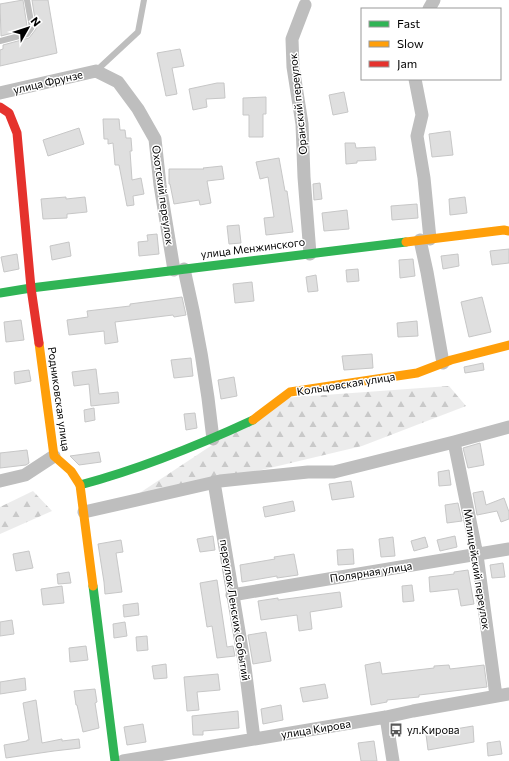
<svg xmlns="http://www.w3.org/2000/svg" width="509" height="761" font-family="Commissioner,sans-serif">
  <defs>
    <pattern id="forest-firs" width="22" height="20" patternUnits="userSpaceOnUse"><rect width="22" height="20" fill="#ececec"/><path d="M5 1l3.5 6h-7zM16 11l3.5 6h-7z" fill="#c9c9c9"/></pattern>
  </defs>
  <rect width="100%" height="100%" fill="#fff"/>
  <!-- forest -->
  <path fill="url(#forest-firs)" d="M449 386 466 406 362 446 126 502 283 398Z
    M33 491 52 511 0 534V507Z"/>
  <!-- building -->
  <path fill="#dfdfdf" stroke="#c7c7c7" d="M23 0 27 26 24 30 1 36 0 4Z
    M32 0H48L57 53 0 66V50L3 49V45L29 38 36 29V26Z
    M180 49 184 66 172 68 177 94 166 96 157 53Z
    M217 83H224L225 98 206 99 207 107 193 110 189 89Z
    M344 92 348 112 333 115 329 95Z
    M266 97V114H263V137H249V115H243V98Z
    M103 119H119L120 130H125L126 138H131L132 151H130L132 180 141 178 144 194 133 196 134 205 127 206 119 165H115L113 143 108 144V139H104Z
    M79 128 84 144 48 156 43 140Z
    M450 131 453 155 432 157 429 134Z
    M345 143H355L356 148 375 147 376 160 357 161V163L346 164Z
    M279 158 285 191H287L293 232 266 235 264 218 274 217 268 177 260 179 256 162Z
    M222 166 224 179 207 181 211 203 200 205 199 200 174 204 170 184H169V169H204L203 168Z
    M320 183 322 199 314 200 313 184Z
    M66 197V199L85 197 87 212 67 214V218L43 219 41 199Z
    M465 197 467 213 450 215 449 199Z
    M417 204 418 218 392 220 391 206Z
    M347 210 349 229 324 231 322 213Z
    M239 225 241 243 229 244 227 226Z
    M157 234 159 254 139 256 138 242 148 241 147 235Z
    M69 242 71 256 52 260 50 246Z
    M509 249V263L492 265 490 251Z
    M17 254 19 269 4 272 1 257Z
    M458 254 459 266 443 269 441 256Z
    M413 259 415 276 400 278 399 260Z
    M358 269 359 281 347 282 346 270Z
    M316 275 318 291 308 292 306 277Z
    M252 282 254 301 235 303 233 284Z
    M182 297 186 315 174 317 173 315 115 322 118 342 105 344 104 331 69 335 67 320 88 317 87 311 130 306V304Z
    M482 297 491 332 469 337 461 302Z
    M21 320 24 340 6 342 4 322Z
    M417 321 418 336 398 337 397 323Z
    M372 354 373 368 344 370 342 356Z
    M191 358 193 376 174 378 171 360Z
    M483 363 484 370 465 373 464 367Z
    M96 369 99 394 118 392 119 403 91 406 89 384 74 386 72 372Z
    M29 370 31 381 15 384 14 372Z
    M234 377 237 396 221 399 218 380Z
    M94 408 95 420 85 422 84 410Z
    M195 413 197 428 186 430 184 414Z
    M480 443 484 465 468 468 463 448Z
    M27 450 29 463 26 465 0 468V453Z
    M99 452 101 462 79 465 70 456Z
    M449 470 451 485 439 486 438 472Z
    M351 481 354 497 332 500 329 484Z
    M483 491 486 505 504 498 509 512V519L501 522 497 511 477 515 473 493Z
    M293 501 295 511 265 517 263 507Z
    M458 503 462 521 447 523 445 505Z
    M213 536 215 550 200 552 197 539Z
    M455 536 457 547 440 551 437 540Z
    M393 537 395 556 381 557 379 539Z
    M425 537 428 547 414 551 411 541Z
    M121 540 123 552 116 553 122 592 105 594 104 582 98 544Z
    M353 549 354 564 338 565 337 550Z
    M29 551 33 568 16 571 13 554Z
    M294 554 298 575 277 578V576L242 582 240 565 275 559 274 557Z
    M503 563 505 577 492 578 490 565Z
    M468 570 474 604 461 606 458 589 430 592 429 577 454 574V572Z
    M69 572 71 583 58 584 57 574Z
    M217 580 227 647 233 646 235 656 217 658 212 626 207 627 200 583Z
    M412 585 414 601 403 602 402 586Z
    M62 586 64 603 43 605 41 589Z
    M340 592 342 607 310 612 312 629 299 631 297 615 261 620 258 601 278 598V600Z
    M138 603 139 615 124 617 123 605Z
    M12 620 14 634 0 636V622Z
    M125 622 127 636 114 638 113 624Z
    M266 632 271 661 253 664 248 635Z
    M147 636 148 650 137 651 136 637Z
    M86 646 88 660 70 662 69 648Z
    M380 662 382 674 434 668V666L449 665 450 669 484 665 487 687 419 695V697L387 700V702L371 705 365 665Z
    M166 664 167 678 154 679 152 666Z
    M218 674 220 690 197 692 199 710 187 711 184 677Z
    M25 678 26 690 0 694V682Z
    M325 684 328 698 303 702 300 688Z
    M95 689 97 702 95 703 99 728 83 732 77 705H76L74 691Z
    M36 700 42 743 62 739V741L79 739 80 748 54 751 6 758 4 745 27 741V740H29L23 703Z
    M281 705 283 720 263 724 261 709Z
    M238 711 239 728 203 731V735H193L192 716Z
    M143 724 146 742 127 745 124 727Z
    M473 726 474 742 428 750 426 734Z
    M374 741 377 761H361L358 743Z
    M500 741 502 754 488 756 487 743Z"/>
  <g fill="none" stroke-linecap="round" stroke-linejoin="round">
    <!-- lane -->
    <path stroke="#bebebe" stroke-width="6" d="M0 41 27 34 32 27 27 0
      M96 71 138 32 144 0"/>
    <!-- street -->
    <path stroke="#bebebe" stroke-width="13" d="M305 5 292 39 293 67 302 124 304 177 310 254
      M429 9 434 0
      M415 79 422 115 417 136 424 178 430 239
      M0 93 96 71 118 82 138 109 155 139 160 185 174 270
      M420 240 427 272 443 363
      M184 269C197 325 207 382 213 439
      M454 442 477 555 496 696
      M0 481 25 475 54 456
      M214 482 245 667 254 739
      M84 512 220 481 308 472H334L454 442 509 427
      M232 595 509 549
      M386 717 393 761
      M123 761 386 717 413 711 509 694"/>
    <!-- fast -->
    <path stroke="#30b455" stroke-width="9" d="M0 293 31 288 406 242
      M80 485C140 469 197 446 253 420
      M93 586 115 761"/>
    <!-- slow -->
    <path stroke="#ff9f0a" stroke-width="9" d="M406 242 504 230 509 231
      M39 343 54 456 71 471 80 485 93 586
      M253 420 290 392 417 373 451 360 509 345"/>
    <!-- jam -->
    <path stroke="#e5322d" stroke-width="9" d="M0 107 9 113 17 133 31 288 39 343"/>
  </g>
  <!-- icons -->
  <defs>
    <g id="bus-bare" transform="scale(1.08)"><path d="M-5-6H5V4H4V6H2V4H-2V6H-4V4H-5ZM-3.5-4V0h7V-4ZM-3.5 1.2v1.5H-2V1.2ZM2 1.2v1.5H3.5V1.2Z" fill="#595959" stroke="#fff" stroke-width="2.5" paint-order="stroke"/></g>
  </defs>
  <g fill-rule="evenodd">
    <use href="#bus-bare" x="396" y="730"/>
  </g>
  <g text-anchor="middle" stroke-width="3" stroke-linejoin="round" paint-order="stroke">
    <!-- street labels -->
    <g font-size="11" fill="#000" stroke="#fff">
      <text transform="translate(48 82) rotate(-13)" y="4">улица Фрунзе</text>
      <text transform="translate(298 104) rotate(-96)" y="4">Оранский переулок</text>
      <text transform="translate(163 195) rotate(82)" y="4">Охотский переулок</text>
      <text transform="translate(253 248) rotate(-7)" y="4">улица Менжинского</text>
      <text transform="translate(346 384) rotate(-9)" y="4">Кольцовская улица</text>
      <text transform="translate(59 399) rotate(82)" y="4">Родниковская улица</text>
      <text transform="translate(477 569) rotate(81)" y="4">Милицейский переулок</text>
      <text transform="translate(371 572) rotate(-9)" y="4">Полярная улица</text>
      <text transform="translate(235 610) rotate(81)" y="4">переулок Ленских Событий</text>
      <text transform="translate(316 729) rotate(-9)" y="4">улица Кирова</text>
    </g>
    <!-- poi labels -->
    <g font-size="11" fill="#000" stroke="#fff" text-anchor="start">
      <text x="407" y="734">ул.Кирова</text>
    </g>
  </g>
  <!-- legend -->
  <rect x="361" y="8" width="140" height="72" fill="#ffffff" stroke="#999999"/>
  <rect x="369" y="21" width="20" height="6" fill="#30b455" stroke="#999999"/>
  <text x="397" y="28" font-size="12" fill="#000000">Fast</text>
  <rect x="369" y="41" width="20" height="6" fill="#ff9f0a" stroke="#999999"/>
  <text x="397" y="48" font-size="12" fill="#000000">Slow</text>
  <rect x="369" y="61" width="20" height="6" fill="#e5322d" stroke="#999999"/>
  <text x="397" y="68" font-size="12" fill="#000000">Jam</text>
  <!-- north arrow -->
  <g transform="translate(28 28) rotate(51)" stroke="#ffffff" stroke-width="3" paint-order="stroke">
  <path d="M0-3L7 15L0 10L-7 15Z" fill="#000000"/>
  <text y="-6" font-size="11" font-weight="bold" text-anchor="middle" fill="#000000">N</text>
  </g>
</svg>
